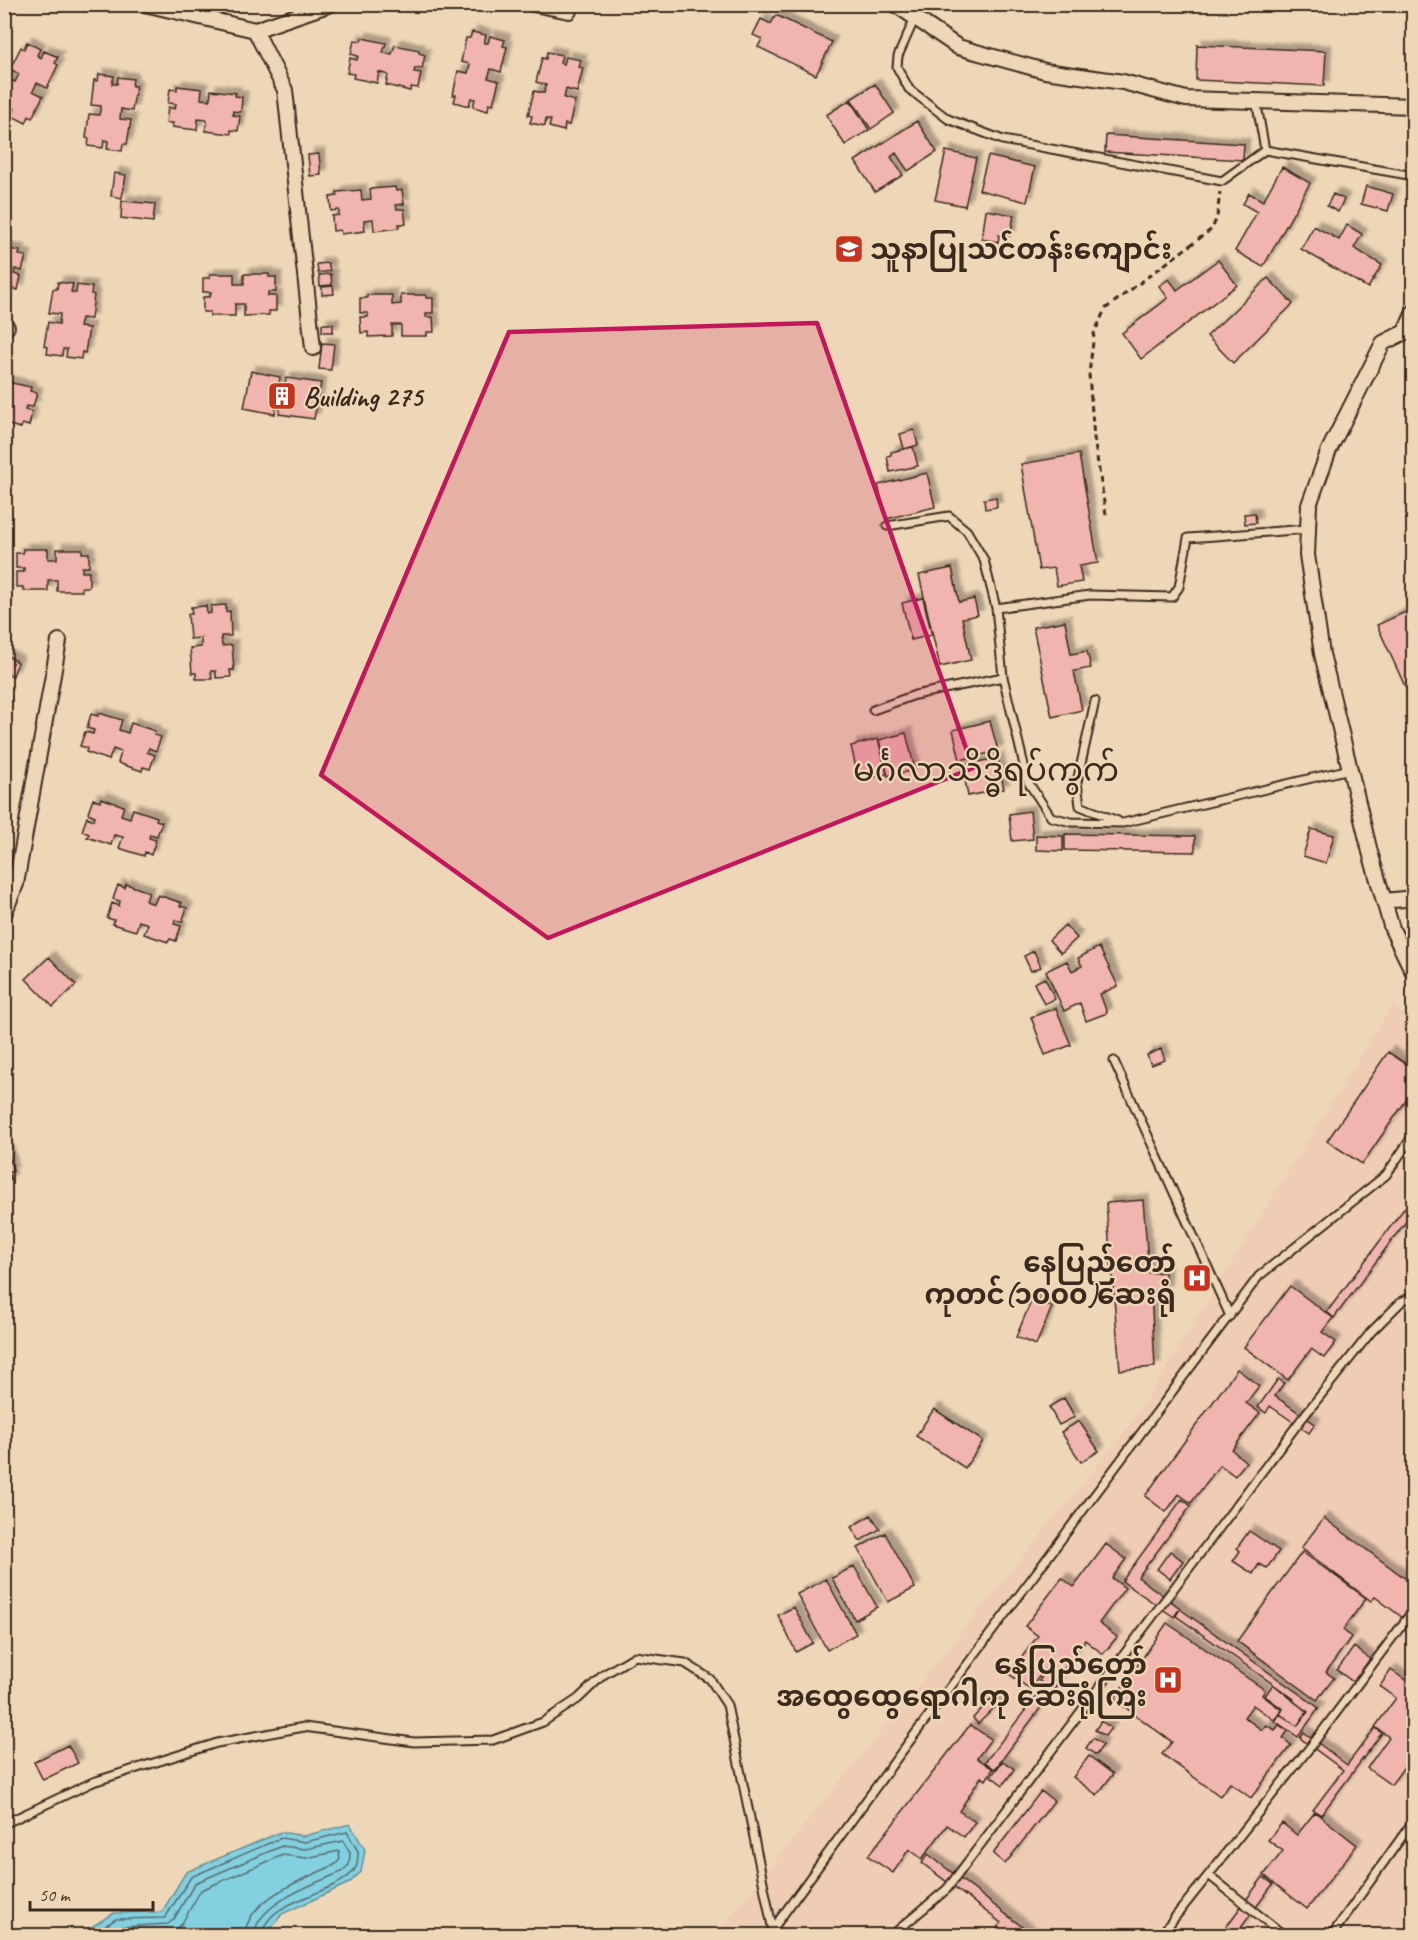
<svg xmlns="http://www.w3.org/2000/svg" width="1418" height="1940" font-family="Caveat,'Noto Sans Myanmar',sans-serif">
  <defs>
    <filter id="shadow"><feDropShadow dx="5.5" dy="-5.5" stdDeviation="1.5" flood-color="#0004"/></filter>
  </defs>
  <rect width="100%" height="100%" fill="#eed7b7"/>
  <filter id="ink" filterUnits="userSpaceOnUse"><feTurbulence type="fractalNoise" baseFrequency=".0167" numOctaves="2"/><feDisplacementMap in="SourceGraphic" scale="12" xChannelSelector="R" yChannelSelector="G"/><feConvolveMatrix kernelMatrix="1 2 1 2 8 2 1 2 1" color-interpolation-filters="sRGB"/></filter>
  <g filter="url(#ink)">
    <!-- built -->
    <path fill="#efcdb4" d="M1392 1005 1413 1021V1935L714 1936 1131 1424Z"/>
    <!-- water -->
    <path fill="#83d0e1" stroke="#668e93" stroke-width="1.5" d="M350 1824 365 1850 361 1872 349 1883 282 1914 266 1935H78L114 1913 162 1912 186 1872 281 1832 304 1836Z"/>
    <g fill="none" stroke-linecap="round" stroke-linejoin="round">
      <!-- shore -->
      <path stroke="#586c6c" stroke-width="1.5" d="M89 1936 116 1919 165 1918 191 1877 281 1838 305 1842 347 1832 358 1851C358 1856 358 1865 355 1869 336 1897 266 1897 262 1936
        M103 1936 119 1927 168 1924 174 1919 195 1883 282 1846 305 1849 343 1841 350 1853 349 1865 341 1872C315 1884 256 1903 254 1936
        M125 1936 172 1932 181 1925 201 1890 283 1855 306 1858 339 1851 340 1859 336 1864C307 1879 246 1897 245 1936"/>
    </g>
    <!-- building -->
    <path fill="#f0b5ae" stroke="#3b2a1e" stroke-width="1.5" filter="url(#shadow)" d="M776 15 832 42 816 75 758 47 762 39 753 35 761 19 771 24Z
      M472 32 486 35 484 43H488L490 36 505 40 503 46 507 47 501 72 491 69 488 78 499 81 493 104 489 103 488 111 473 107 475 99 471 98 469 106 454 102 456 95H453L458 71 468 73 470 64 461 62 466 38H470Z
      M362 38 386 43 383 53 392 54 395 45 419 50V53L425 55 422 69 415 68 414 72 421 73 418 88 411 87 410 91 386 85 388 75 379 72 377 83 353 78 354 74 347 73 350 58 357 60 358 56 351 54 354 40 361 41Z
      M27 42 40 49 37 55 41 58 44 51 58 57 55 63 58 65 47 88 37 83 33 91 43 96 32 118 29 116 26 123 12 116 15 109 12 107 8 114 4 112V80L6 78 15 82 19 74 10 69 21 47 24 49Z
      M1197 45 1326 51 1324 86 1196 80Z
      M547 52 562 55 560 63 564 64 566 57 581 60 579 67 583 68 577 92 566 89 564 98 575 101 569 125 565 124 564 131 549 127 551 120 546 119 545 126 530 123 532 116 528 115 534 91 544 93 546 85 536 82 542 58 546 59Z
      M99 74 114 76 112 84H117L118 77 133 79 132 86H136L132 111 121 109 120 119 131 120 127 144H123L122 151 107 149 108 141 104 140 103 148 88 146 89 139 86 138 89 114 99 115 101 106 91 105 94 80 98 81Z
      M875 84 894 113 871 129 851 99Z
      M177 86 202 89 201 99 210 100 211 90 236 93 235 96 242 97 241 112 233 111V115L240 116 238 131 231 130V134L206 131 207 120 198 119 197 130 172 127 173 123H166L168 107 175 109 176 104 168 103 170 89 177 90Z
      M850 100 869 130 845 145 826 115Z
      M917 121 937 152 908 171 896 153 891 157 903 175 875 192 855 161Z
      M1106 135 1244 144 1243 160 1105 152Z
      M946 151 976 158 965 206 935 200Z
      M319 154 321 175 310 176 308 155Z
      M988 156 1035 167 1027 202 979 190Z
      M1282 167 1310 183 1263 267 1235 251 1257 212 1243 204 1249 193 1263 201Z
      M114 173 126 175 122 198 111 196Z
      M1366 186 1393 194 1388 211 1361 204Z
      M395 187 396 191 402 190 404 204 396 205 397 209H404L406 224H399V228L374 231 373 219 364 220 365 231 341 234 340 230 333 231 332 216 339 215V210L331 211 330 197 337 196V192L361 190 362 200 371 199 370 189Z
      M1333 194 1344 199 1338 212 1327 206Z
      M122 201 155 204 153 222 121 218Z
      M986 210 1014 215 1010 236 999 235 998 242 982 239Z
      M1347 225 1362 234 1354 248 1382 265 1368 288 1301 249 1314 226 1339 240Z
      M4 248 20 251 19 255 26 256 22 271 15 269 14 274 21 276 18 290 11 288V292L4 290Z
      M1218 260 1237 285 1141 359 1122 333 1168 298 1159 286 1169 279 1177 290Z
      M328 263 330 271 318 273 317 264Z
      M210 274H234V284H244V274H269V277H276V292H268V296H276V311H269V315L244 316V304H235V316H210V312H203V297H210L211 292H203V278H210Z
      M331 274 332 285 320 286 319 275Z
      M1268 278 1293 304 1233 363 1207 336Z
      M58 282 73 284 71 292 76 293 77 285 92 287 91 294 94 295 91 319 81 318 79 327 89 328 85 353 82 352 81 359 66 357 67 349H63L62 356 47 354 48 347 44 346 48 322 59 324 60 314 49 313 53 289H57Z
      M333 286 334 294 322 295V287Z
      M367 295H392V305L401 304V295H426V298H433V313H426V317H433L434 332H427V336H401V325H392V336L368 337V332L361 333 360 317H368V313H360V298H367Z
      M322 324H333V332H322Z
      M322 343 334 344 331 370 319 369Z
      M251 371 280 377 278 389 284 390 286 378 321 383 314 419 279 414 281 403 277 402 275 414 244 408Z
      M7 382 31 387 30 391 37 393 33 407 26 406 25 410 32 412 29 426 22 424 21 428 4 424Z
      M914 430 918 445 904 449 900 434Z
      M913 447 918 466 890 472 887 456 891 455V452Z
      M1079 454 1098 563 1079 566 1082 582 1057 586 1054 568 1039 570 1021 464Z
      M927 473 935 507 886 519 878 485Z
      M996 497 997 507 985 509 984 499Z
      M1255 513 1256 523 1245 524 1244 514Z
      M23 549H48V559H57V549H82V553H89V567H82V572H89V587H82V591H57V580H48V591H23V587H16V572H24V568H16V553H23Z
      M952 568 959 602 974 599 978 615 962 618 971 660 940 667 919 575Z
      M923 598 932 635 911 640 902 603Z
      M226 605V612L230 611 231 636H221L222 646 232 645 234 670H230L231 677 216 678V671H211L212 679H196V673H192L190 648 201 647V638L190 639 188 614H192L191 607 206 606 207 614 211 613V606Z
      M1412 609 1414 613V706L1377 625Z
      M1065 621 1071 654 1087 651 1091 668 1074 671 1082 710 1052 717 1033 627Z
      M4 654 18 662 13 676 6 673 4 677Z
      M99 713 122 720 119 730 128 733 131 723 155 731 154 735 161 737 156 751 149 748 147 752 155 755 150 769 143 767 142 771 118 763 121 752 113 749 109 760 86 752 87 748 80 746 85 732 93 734 94 730 87 728 91 714 98 716Z
      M990 721 998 751 960 760 953 730Z
      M906 733 915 770 888 776 879 740Z
      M878 739 887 774 859 781 851 746Z
      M998 758 1004 789 968 796 962 765Z
      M101 798 124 806 121 815 130 818 133 809 157 817 156 820 162 822 157 836 150 834 149 838 156 840 151 855 145 852 144 856 119 848 123 837 114 835 111 845 87 837 89 834 82 831 87 817 94 820 95 816 88 813 93 799 100 802Z
      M1030 811 1033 839 1012 841 1009 814Z
      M1407 817H1414V849L1409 850Z
      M1311 829 1334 835 1326 863 1303 856Z
      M1065 834 1195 836V852L1065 850Z
      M1036 835 1063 836V851L1036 850Z
      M126 884 149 892 146 901 154 904 158 895 182 903 180 906 187 908 182 922 175 920 174 924 181 926 176 941 170 939 168 942 144 934 148 924 139 921 136 931 112 924 114 920 107 918 112 903 119 906 120 901 113 899 118 885 125 888Z
      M1065 925 1077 938 1061 953 1049 940Z
      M1099 947 1118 986 1100 994 1107 1013 1086 1021 1080 1003 1064 1011 1046 971 1067 961 1072 971 1082 966 1078 958Z
      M1034 951 1041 967 1031 971 1024 956Z
      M49 957 76 985 53 1007 26 979Z
      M1045 978 1055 999 1044 1004 1034 983Z
      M1056 1008 1071 1045 1045 1055 1031 1017Z
      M1161 1049 1165 1060 1151 1065 1147 1055Z
      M1388 1052 1414 1069V1089L1362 1164 1327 1141Z
      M4 1148H7L13 1171 9 1172 11 1179 4 1181Z
      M1143 1200 1149 1273 1165 1272 1166 1290 1151 1291 1155 1367 1120 1370 1106 1203Z
      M1406 1206 1414 1211V1224L1407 1220 1334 1318 1327 1312Z
      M1290 1286 1333 1318 1322 1332 1336 1342 1324 1358 1311 1349 1288 1380 1244 1347Z
      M1032 1299 1052 1307 1036 1345 1016 1337Z
      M1237 1369 1259 1386 1246 1403 1260 1413 1232 1450 1246 1462 1235 1476 1220 1465 1191 1503 1179 1494 1166 1512 1145 1496Z
      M1278 1379 1284 1383 1275 1396 1315 1424 1309 1433 1270 1406 1266 1413 1258 1407Z
      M1064 1398 1075 1417 1059 1425 1049 1407Z
      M934 1409 983 1441 965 1468 916 1436Z
      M1079 1421 1099 1451 1081 1462 1061 1432Z
      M1182 1499 1191 1506 1138 1577 1180 1608 1174 1617 1122 1581Z
      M871 1515 880 1529 860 1541 851 1527Z
      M1324 1518 1414 1585V1605L1403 1618 1375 1597 1371 1601 1301 1548Z
      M1249 1531 1279 1551 1267 1568 1259 1564 1253 1574 1233 1561 1240 1551 1237 1548Z
      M885 1533 915 1588 888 1602 858 1548Z
      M1106 1544 1126 1559 1112 1578 1125 1588 1099 1623 1117 1637 1103 1654 1085 1640 1056 1680 1044 1670 1030 1689 1009 1674 1038 1636 1025 1626 1062 1578 1074 1587Z
      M1170 1551 1183 1561 1170 1579 1157 1569Z
      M1302 1552 1366 1598 1343 1630 1351 1637 1326 1672 1334 1678 1317 1700 1237 1641Z
      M854 1566 877 1607 855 1620 832 1578Z
      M826 1579 856 1634 827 1650 797 1594Z
      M794 1607 813 1643 796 1652 778 1615Z
      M1180 1609 1319 1708 1298 1737 1275 1721 1280 1714 1297 1726 1308 1712 1293 1701 1294 1699 1176 1616Z
      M1167 1623 1265 1690 1262 1695 1282 1710 1274 1720 1253 1705 1244 1717 1262 1730 1266 1725 1275 1730 1279 1725 1288 1731 1283 1738 1291 1745 1251 1798 1230 1783 1220 1796 1162 1754 1172 1742 1114 1699Z
      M1354 1647 1370 1659 1353 1682 1337 1670Z
      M1391 1670 1411 1684 1414 1681V1753L1391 1785 1367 1768 1389 1737 1375 1727 1396 1698 1380 1686Z
      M1044 1673 1059 1683 995 1769 985 1762 1045 1685 1039 1681Z
      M1273 1684 1307 1712 1297 1726 1280 1714 1283 1709 1265 1696Z
      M991 1699 997 1705 978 1724 973 1718Z
      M1101 1721 1111 1728 1105 1736 1095 1730Z
      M970 1725 991 1739 977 1758 993 1769 986 1780 981 1777 959 1811 975 1822 964 1837 947 1825 922 1859 909 1849 893 1873 868 1856Z
      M1375 1728 1382 1733 1321 1815 1313 1810 1343 1770 1300 1738 1304 1732 1347 1765Z
      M1093 1738 1103 1745 1096 1755 1086 1748Z
      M68 1745 78 1763 43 1780 34 1762Z
      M1089 1756 1113 1774 1097 1795 1073 1777Z
      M1003 1761 1014 1769 1003 1785 991 1776Z
      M1041 1791 1054 1801 1005 1864 993 1854Z
      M1315 1812 1357 1845 1307 1909 1264 1875 1283 1851 1268 1840 1282 1823 1297 1835Z
      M928 1854 1034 1936H1017L1009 1929 1004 1936H991L1001 1923 922 1863Z
      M1263 1877 1273 1884 1235 1936H1229L1223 1931Z"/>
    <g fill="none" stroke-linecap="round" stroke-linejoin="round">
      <!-- lane casing -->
      <g stroke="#3b2a1e" stroke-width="11">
        <path id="lane" d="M915 18 898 56 897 67 909 89 948 119 1003 140 1222 181 1265 150 1256 100
          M1265 150 1414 176
          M887 526 949 516 967 531 984 560 996 608 1003 677 1028 782 1051 817 1071 822 1123 823 1350 769
          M996 608 1090 595 1172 597 1179 587 1188 538 1308 529
          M1095 701 1077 782 1080 806 1118 821
          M873 710 915 695 1003 677
          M1114 1061 1230 1316
          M4 1824 93 1782 217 1743 304 1727 414 1742 493 1740 543 1722 578 1699 603 1675 635 1656 685 1663 710 1679 727 1705 774 1936
          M1210 1876 1285 1936
          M772 1930 897 1758 1259 1276 1386 1175 1414 1134
          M891 1936 947 1889 1300 1421 1371 1332 1401 1302 1414 1295
          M1160 1936 1315 1741 1414 1609
          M1331 1936 1414 1820"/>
      </g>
      <!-- street casing -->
      <g stroke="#3b2a1e" stroke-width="18">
        <path id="street" d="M145 4 255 30 285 90 313 348
          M534 4 569 11
          M895 4 958 47 1045 71 1123 82 1186 99 1414 106
          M255 30 331 4
          M4 327H7
          M1405 332 1414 312
          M1414 332H1405L1383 343 1329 450 1309 505 1307 555 1322 654 1370 852 1392 929 1414 974
          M1384 901 1414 898
          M4 914 16 884 59 641"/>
      </g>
      <!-- path -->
      <path stroke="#3b2a1e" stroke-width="3" stroke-dasharray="6 4.5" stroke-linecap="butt" d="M1106 515 1094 438 1089 374 1094 334 1105 309 1212 229 1217 217 1220 192"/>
      <!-- lane -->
      <use href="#lane" stroke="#eed7b7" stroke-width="7"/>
      <!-- street -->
      <use href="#street" stroke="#eed7b7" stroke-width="14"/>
    </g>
  </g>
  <!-- marked area -->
  <path fill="#c2185b" fill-opacity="0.2" stroke="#c2185b" stroke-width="4.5" stroke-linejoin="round" d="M817 323 973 768 548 938 321 775 509 332Z"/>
  <!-- icons -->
  <defs>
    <g id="school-square" transform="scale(1.5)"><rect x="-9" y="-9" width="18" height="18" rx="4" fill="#c8321e" stroke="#eed7b7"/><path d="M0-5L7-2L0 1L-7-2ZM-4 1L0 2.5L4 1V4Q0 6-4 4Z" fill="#fff"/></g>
    <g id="building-square" transform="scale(1.5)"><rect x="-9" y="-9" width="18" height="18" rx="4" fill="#c8321e" stroke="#eed7b7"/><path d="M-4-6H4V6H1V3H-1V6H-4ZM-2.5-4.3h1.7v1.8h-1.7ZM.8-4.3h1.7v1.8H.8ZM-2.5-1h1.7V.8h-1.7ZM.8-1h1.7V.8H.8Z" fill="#fff"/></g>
    <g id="hospital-square" transform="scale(1.5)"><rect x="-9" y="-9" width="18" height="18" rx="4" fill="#c8321e" stroke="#eed7b7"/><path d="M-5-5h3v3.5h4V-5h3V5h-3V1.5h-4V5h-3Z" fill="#fff"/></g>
  </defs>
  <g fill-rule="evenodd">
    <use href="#school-square" x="849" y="249"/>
    <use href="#building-square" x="282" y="396"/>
    <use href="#hospital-square" x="1197" y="1278"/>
    <use href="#hospital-square" x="1168" y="1680"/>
  </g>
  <g text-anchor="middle" stroke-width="4.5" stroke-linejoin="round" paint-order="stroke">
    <!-- poi labels -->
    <g font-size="28" font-weight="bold" fill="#3b2a1e" stroke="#eed7b7" text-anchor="start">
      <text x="870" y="259">သူနာပြုသင်တန်းကျောင်း</text>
      <text x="303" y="406">Building 275</text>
      <text x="1176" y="1272" text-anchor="end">နေပြည်တော်<tspan x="1176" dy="32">ကုတင်(၁၀၀၀)ဆေးရုံ</tspan></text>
      <text x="1147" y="1674" text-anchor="end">နေပြည်တော်<tspan x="1147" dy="32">အထွေထွေရောဂါကု ဆေးရုံကြီး</tspan></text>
    </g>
    <!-- quarter labels -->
    <g font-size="32" fill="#3b2a1e" stroke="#eed7b7">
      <text x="986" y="781">မင်္ဂလာသိဒ္ဓိရပ်ကွက်</text>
    </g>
  </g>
  <!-- margin -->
  <rect width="1418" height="1940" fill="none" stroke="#eed7b7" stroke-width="24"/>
  <rect x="12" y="12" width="1394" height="1916" fill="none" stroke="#3b2a1e" stroke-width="2" filter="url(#ink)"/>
  <!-- scale -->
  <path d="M30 1901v9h123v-9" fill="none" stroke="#3b2a1e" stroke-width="3"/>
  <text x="39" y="1901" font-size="18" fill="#3b2a1e" stroke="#eed7b7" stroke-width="4.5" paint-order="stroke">50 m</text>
</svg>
